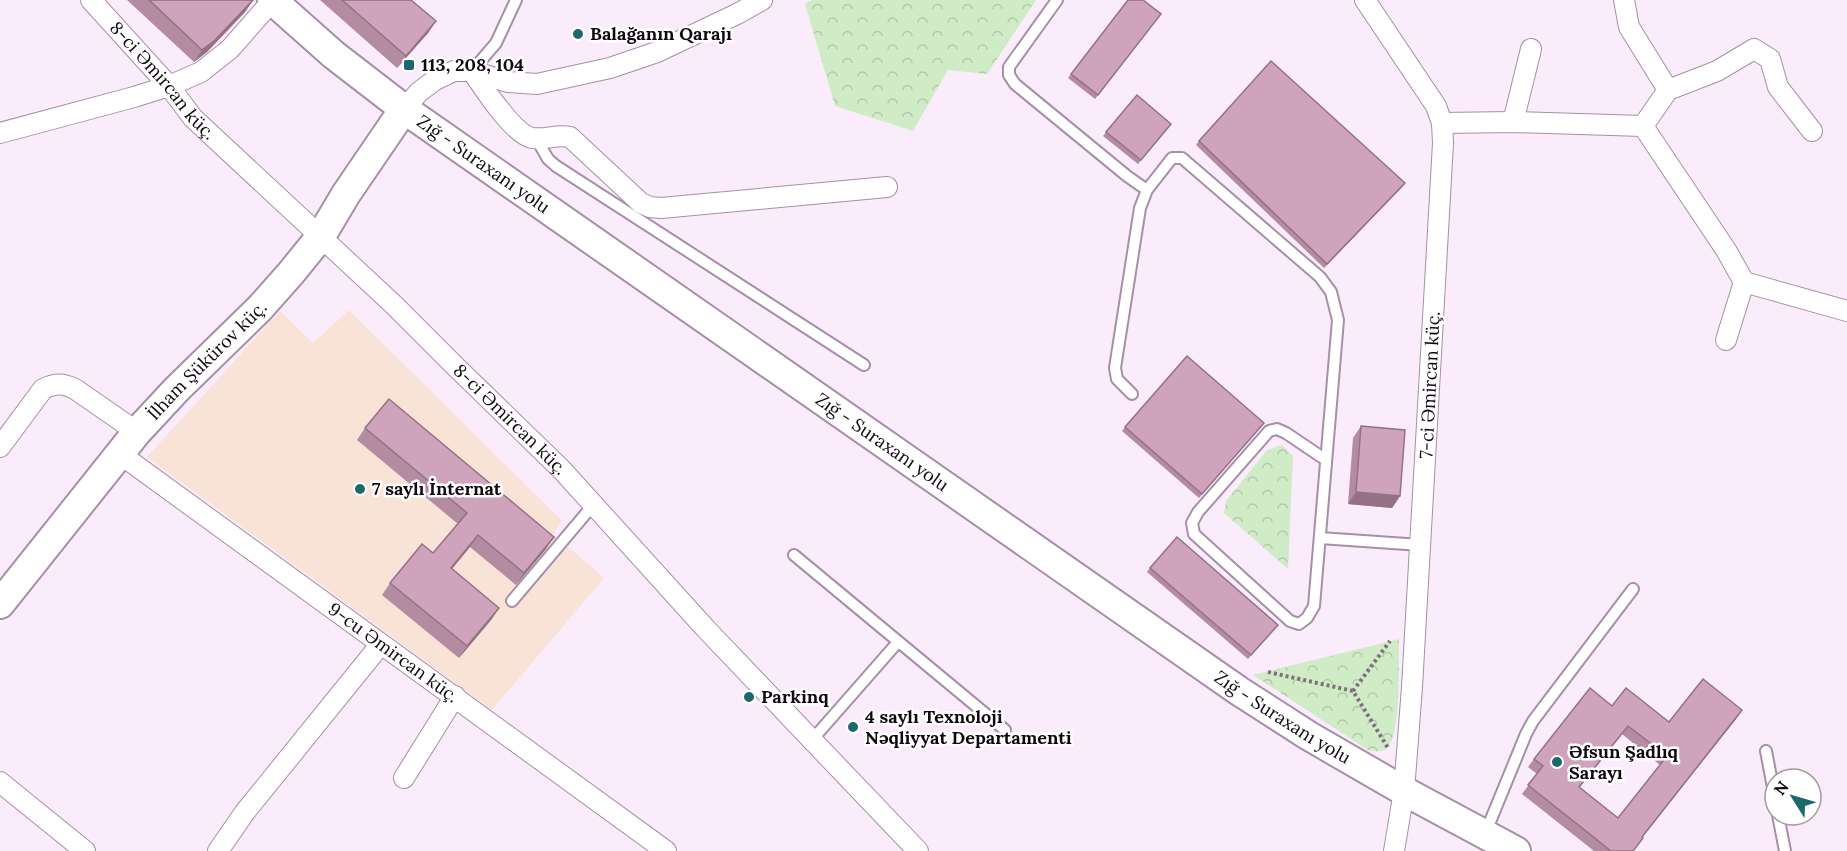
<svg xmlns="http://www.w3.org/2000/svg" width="1847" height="851" font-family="Lora,serif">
  <defs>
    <pattern id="forest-crowns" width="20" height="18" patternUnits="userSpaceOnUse" patternTransform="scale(1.5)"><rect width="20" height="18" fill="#d0ecc7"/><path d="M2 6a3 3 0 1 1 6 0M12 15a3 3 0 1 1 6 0" fill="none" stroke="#b2c9aa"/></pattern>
  </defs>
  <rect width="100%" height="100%" fill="#fbecfc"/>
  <!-- education -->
  <path fill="#f9e3d6" d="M349 310 562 521 553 534 604 578 492 710 147 457 280 311 313 343Z"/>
  <!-- forest -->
  <path fill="url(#forest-crowns)" d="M812 0H1036L987 74 948 70 913 131 835 106 805 4Z
    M1282 445 1293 456 1288 569 1224 513 1226 501 1267 450Z
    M1399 639C1398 660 1402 738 1386 749 1381 753 1374 751 1368 750L1253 675Z"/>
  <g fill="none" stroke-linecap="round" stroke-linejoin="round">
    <!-- lane casing -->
    <g stroke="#a68fa8" stroke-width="14">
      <path id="lane" d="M1057 0 1009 67V75L1015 84 1127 176 1147 190
        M472 71 496 43 516 0
        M536 138 548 159 556 166 864 365
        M1132 394 1117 379 1115 368 1140 208 1147 190 1172 158H1182L1320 277 1331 292 1338 320 1314 606 1307 618 1299 624 1290 621 1194 534 1192 523 1198 512 1269 431 1277 429 1286 433 1326 460
        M1320 538 1421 545
        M794 555 1005 730
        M512 601 594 504
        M812 740 898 642
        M1766 751 1775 798
        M1778 815 1785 851
        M1485 834 1526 734 1533 721 1633 589"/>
    </g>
    <!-- street casing -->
    <g stroke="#a68fa8" stroke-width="22">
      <g id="street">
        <path id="s1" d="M91 0 169 86 193 118 394 305 455 366 562 470 706 629 918 851"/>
        <path d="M1365 0 1436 106 1442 123 1443 143 1412 687 1404 791 1394 851"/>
        <path d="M1624 0 1629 27 1668 90"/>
        <path d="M472 71C483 87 513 134 532 138 545 140 557 134 570 137L641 203 650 207 661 208 887 187"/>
        <path d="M404 109 419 92 435 80 454 71H472L508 82 537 84 610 68 657 52 739 13 762 0"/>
        <path d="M1513 122 1531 49"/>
        <path d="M1442 123 1513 122 1643 126 1668 90 1717 71 1754 49 1770 59 1778 87 1812 131"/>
        <path d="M1643 126 1726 250 1744 282 1847 311"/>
        <path d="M0 133 134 97 169 86 201 72 230 49 273 0"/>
        <path d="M1726 340 1744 282"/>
        <path d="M0 447 43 389C55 383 63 383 75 389L137 432"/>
        <path id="s2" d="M120 454 666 851"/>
        <path d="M404 778 455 696"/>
        <path d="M0 782 85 851"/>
        <path d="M218 851 245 812 381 644"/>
      </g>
    </g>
    <!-- secondary casing -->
    <g stroke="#a68fa8" stroke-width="32">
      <g id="secondary">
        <path id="s3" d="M272 0 334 55 404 109 1239 691 1309 736 1404 791 1516 851"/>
        <path id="s4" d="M0 604 137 432 176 390 260 308 291 273 321 236 346 194 404 109"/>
      </g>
    </g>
    <!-- path -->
    <path stroke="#7c717d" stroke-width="4" stroke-dasharray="3 3" stroke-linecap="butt" d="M1268 672 1353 691 1388 748
      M1353 691 1390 641"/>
    <!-- lane -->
    <use href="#lane" stroke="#fff" stroke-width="10"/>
    <!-- street -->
    <use href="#street" stroke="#fff" stroke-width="20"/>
    <!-- secondary -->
    <use href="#secondary" stroke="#fff" stroke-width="28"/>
  </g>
  <!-- wall -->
  <path fill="#b38ca2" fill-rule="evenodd" d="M127 0H253L245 12 207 52 194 62Z
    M320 0H411L436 21 428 33 397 68Z
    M1128 0 1161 14 1095 99 1068 78Z
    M1168 128 1138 164 1103 136 1106 132Z
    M1199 141 1405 183 1402 187 1324 268 1196 145Z
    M1264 423 1199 498 1122 431 1125 427Z
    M1361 426 1400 496 1392 508 1348 504 1353 438Z
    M365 428 546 549 516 585 470 547 452 568 499 608 491 620 459 658 382 595 390 583 433 553 458 524 357 440Z
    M1150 568 1275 629 1248 659 1147 572Z
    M1612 706 1669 722 1736 719 1642 837 1633 851H1594L1522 794 1537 774 1528 767 1534 759ZM1622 734 1660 765 1618 818 1580 787Z"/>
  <!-- shaded-wall -->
  <path fill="#927284" d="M253 0 245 12 207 52 194 62 202 50Z
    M436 21 428 33 397 68 406 56Z
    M1405 183 1402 187 1324 268 1327 264Z
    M1356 492 1400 496 1392 508 1348 504Z
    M478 535 470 547 443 580 451 568Z
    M554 537 546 549 516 585 524 573Z
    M499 608 491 620 459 658 467 646Z
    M1742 710 1736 719 1636 845 1642 837Z
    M1628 726 1622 734 1573 795 1579 787Z"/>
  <!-- building -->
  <path fill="#d0a3bc" stroke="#927284" stroke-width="1.5" fill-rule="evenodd" d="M149 0H253L215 40 202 50Z
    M342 0H411L436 21 406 56Z
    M1128 0H1143L1161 14 1098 95 1071 74Z
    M1271 61 1405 183 1327 264 1199 141Z
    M1137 95 1171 124 1141 160 1106 132Z
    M1187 356 1264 423 1202 494 1125 427Z
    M389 399 554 537 524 573 478 535 451 568 499 608 467 646 390 583 422 544 433 553 467 513 365 428Z
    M1361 426 1405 430 1400 496 1356 492Z
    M1177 537 1278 625 1251 655 1150 568Z
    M1703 679 1742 710 1642 837 1643 838 1633 851H1611L1528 785 1543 766 1534 759 1590 688 1612 706 1626 688 1669 722ZM1628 726 1667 756 1618 818 1579 787Z"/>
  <!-- markers -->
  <g fill="#1c696d" stroke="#fff" stroke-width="2">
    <circle cx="578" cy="34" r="6"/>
    <rect x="403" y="59" width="12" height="12" rx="3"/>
    <circle cx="360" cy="489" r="6"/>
    <circle cx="749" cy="697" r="6"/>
    <circle cx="853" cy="727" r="6"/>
    <circle cx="1557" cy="762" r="6"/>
  </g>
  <g text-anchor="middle" stroke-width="5" stroke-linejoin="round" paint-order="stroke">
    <!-- poi labels -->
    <g font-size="18" font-weight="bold" fill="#100811" stroke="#fff" text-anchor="start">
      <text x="590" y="40">Balağanın Qarajı</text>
      <text x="421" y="71">113, 208, 104</text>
      <text x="372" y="495">7 saylı İnternat</text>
      <text x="761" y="703">Parkinq</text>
      <text x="865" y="723">4 saylı Texnoloji<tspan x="865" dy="21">Nəqliyyat Departamenti</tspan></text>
      <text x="1569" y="758">Əfsun Şadlıq<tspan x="1569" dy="21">Sarayı</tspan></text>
    </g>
    <!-- street labels -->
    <g font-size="18" fill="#100811" stroke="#fff">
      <text dy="6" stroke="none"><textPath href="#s1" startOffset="108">8-ci Əmircan küç.</textPath></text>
      <text dy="6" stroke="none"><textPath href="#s3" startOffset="268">Zığ - Suraxanı yolu</textPath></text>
      <text dy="6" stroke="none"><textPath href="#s4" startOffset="320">İlham Şükürov küç.</textPath></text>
      <text transform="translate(1430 385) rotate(-87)" y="6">7-ci Əmircan küç.</text>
      <text dy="6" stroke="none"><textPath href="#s1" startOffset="594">8-ci Əmircan küç.</textPath></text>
      <text dy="6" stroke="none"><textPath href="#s3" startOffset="754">Zığ - Suraxanı yolu</textPath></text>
      <text dy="6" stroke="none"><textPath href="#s2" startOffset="338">9-cu Əmircan küç.</textPath></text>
      <text dy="6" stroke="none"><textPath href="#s3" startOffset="1240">Zığ - Suraxanı yolu</textPath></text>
    </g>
  </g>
  <!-- north arrow -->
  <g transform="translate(1793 797) rotate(307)"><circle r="28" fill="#ffffff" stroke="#9f9ca0" stroke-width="1.5"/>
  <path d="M0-4.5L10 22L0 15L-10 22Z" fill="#1c696d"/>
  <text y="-9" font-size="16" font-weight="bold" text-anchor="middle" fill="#100811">N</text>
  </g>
</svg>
